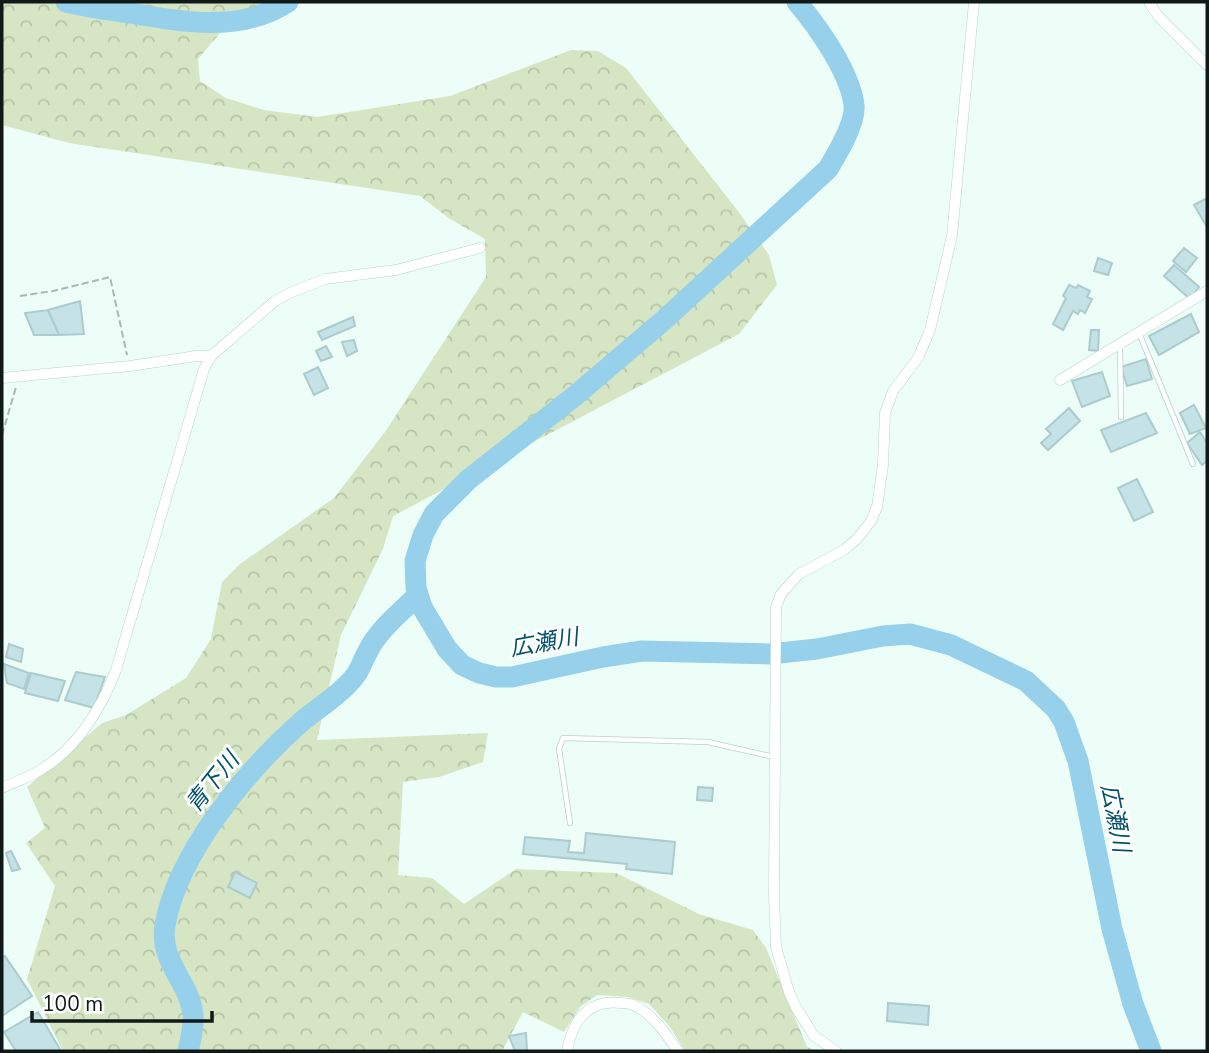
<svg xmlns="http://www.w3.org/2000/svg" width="1209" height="1053" font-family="'Nunito Sans','Noto Sans JP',sans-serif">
  <defs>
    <pattern id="forest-crowns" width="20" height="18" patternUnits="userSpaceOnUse" patternTransform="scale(1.75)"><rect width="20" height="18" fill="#d6e6c4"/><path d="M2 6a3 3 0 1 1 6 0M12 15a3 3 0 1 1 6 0" fill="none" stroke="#b6c5a8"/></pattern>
  </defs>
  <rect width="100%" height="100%" fill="#edfef9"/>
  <!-- forest -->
  <path fill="url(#forest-crowns)" d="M2 2H285L221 32 198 59 200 81 226 98 264 110 317 117 450 96 571 50 598 51 626 68 738 211 769 255 777 285 739 334 393 516 383 549 341 635 317 740 488 733 483 762 439 777 403 782 398 875 432 878 464 904 516 869 616 873 699 914 753 930 766 948 807 1047 816 1051H685L670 1027 649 1004 628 997 597 995 580 1007 564 1032 523 1012 502 1051H63L27 979 55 886 26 843 45 828 27 787 102 723 126 715 186 678 211 639 222 582 240 564 334 498 385 432 486 277 485 239 450 219 420 196 69 143 2 125Z"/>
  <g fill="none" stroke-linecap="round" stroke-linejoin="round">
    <!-- river -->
    <path stroke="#96d0ea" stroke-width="21" d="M66 2C87 7 108 10 130 13 183 22 241 33 288 2
      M797 2C818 27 850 72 854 105 856 123 837 154 828 169L664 320 576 395 469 479 434 514 423 535 415 561 416 588 422 607 447 649 462 665 479 673 496 677H512L603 657 642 651 770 654 817 649 883 636 910 634 951 645 1026 681 1056 709 1064 722 1078 761 1112 929 1133 1004 1151 1051
      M188 1051C191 1039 194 1027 193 1014 189 981 159 962 165 925 178 853 247 770 300 723 315 710 332 700 346 686 360 673 360 666 368 651 379 629 401 612 418 595"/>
  </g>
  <!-- building -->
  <path fill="#c5e3e6" stroke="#accbcd" stroke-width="2" d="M1205 199 1207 202V227L1194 205Z
    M1184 248 1197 258 1186 272 1173 261Z
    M1098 258 1112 263 1108 275 1094 271Z
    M1174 265 1199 287 1190 299 1164 276Z
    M1069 285 1076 288 1078 285 1090 291 1087 297 1092 299 1085 313 1080 310 1078 314 1073 311 1063 330 1053 324 1066 298 1063 296Z
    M80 301 84 334 59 335 48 310Z
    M48 310 59 335H34L25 313Z
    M1191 314 1199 332 1159 355 1149 336Z
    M353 317 355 326 322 340 318 332Z
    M1091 330H1099L1098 351 1089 350Z
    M354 340 357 351 347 356 342 342Z
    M326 346 332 357 321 361 316 351Z
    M1146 359 1152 379 1127 386 1121 367Z
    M318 367 328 388 314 395 304 374Z
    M1102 372 1110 396 1082 407 1072 381Z
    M1194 405 1206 428 1190 434 1180 413Z
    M1069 408 1080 421 1048 450 1041 443 1051 434 1046 429Z
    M1146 413 1157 433 1111 452 1101 430Z
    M1200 432 1207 443V461L1202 465 1187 443Z
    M1137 479 1153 512 1134 521 1118 488Z
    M9 644 23 649 21 662 6 657Z
    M4 664 29 673 24 689 7 683Z
    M76 672 105 677 94 708 65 700Z
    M31 673 65 681 58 701 25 693Z
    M698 787 713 788 712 801 697 800Z
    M586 833 675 842 672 874 626 869 627 864 523 854 525 837 570 841 568 852 584 853Z
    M11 851 20 869 12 871 6 853Z
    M235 872 257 883 250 898 228 887Z
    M5 956 32 996 2 1016V958Z
    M888 1003 929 1006 928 1025 887 1021Z
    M38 1012 61 1051H16L4 1032Z
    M526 1033 527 1051H515L509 1036Z"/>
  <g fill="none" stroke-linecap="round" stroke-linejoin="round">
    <!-- lane casing -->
    <g stroke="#b6d3cc" stroke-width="6">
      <path id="lane" d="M1139 333 1193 464
        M1120 345 1121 417
        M570 823 559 749 563 738 708 742 774 757"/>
    </g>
    <!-- street casing -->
    <g stroke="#b6d3cc" stroke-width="11">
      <path id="street" d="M1149 2 1158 16 1207 65
        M2 378 130 366 196 356H211
        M1060 380 1207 291
        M2 788C15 782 30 777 42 769 79 746 101 709 116 670L204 369 211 356 275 301 292 292 325 279 396 270 480 248
        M567 1051C573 1020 588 999 621 1003 629 1003 636 1005 642 1010 657 1020 667 1036 678 1051
        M836 1051 814 1036 797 1009 789 992 776 947 774 896 776 607 781 594 799 574 844 550 857 539 871 521 877 507 883 465 885 413 893 391 918 358 930 330 952 236 974 2"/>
    </g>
    <!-- path -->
    <path stroke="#a8b7b3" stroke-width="2" stroke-dasharray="7 3.5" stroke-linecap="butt" d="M20 296 53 291 110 277 127 355
      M2 435 16 387"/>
    <!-- lane -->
    <use href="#lane" stroke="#fff" stroke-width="4.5"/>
    <!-- street -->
    <use href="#street" stroke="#fff" stroke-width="10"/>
  </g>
  <g text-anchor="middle" stroke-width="6" stroke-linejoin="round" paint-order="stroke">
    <!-- water labels -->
    <g font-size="23" font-style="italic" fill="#00516b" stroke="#fff">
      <text transform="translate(544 642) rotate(-10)" y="8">広瀬川</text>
      <text transform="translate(212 782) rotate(-51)" y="8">青下川</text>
      <text transform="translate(1116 818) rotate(79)" y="8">広瀬川</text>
    </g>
  </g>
  <!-- border -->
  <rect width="1209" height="1053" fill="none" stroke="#0f1917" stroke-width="7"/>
  <!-- scale -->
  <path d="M32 1011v10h180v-10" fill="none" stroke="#0f1917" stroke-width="3.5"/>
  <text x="42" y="1011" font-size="21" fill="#0f1917" stroke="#ffffff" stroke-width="5" paint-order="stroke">100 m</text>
</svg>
